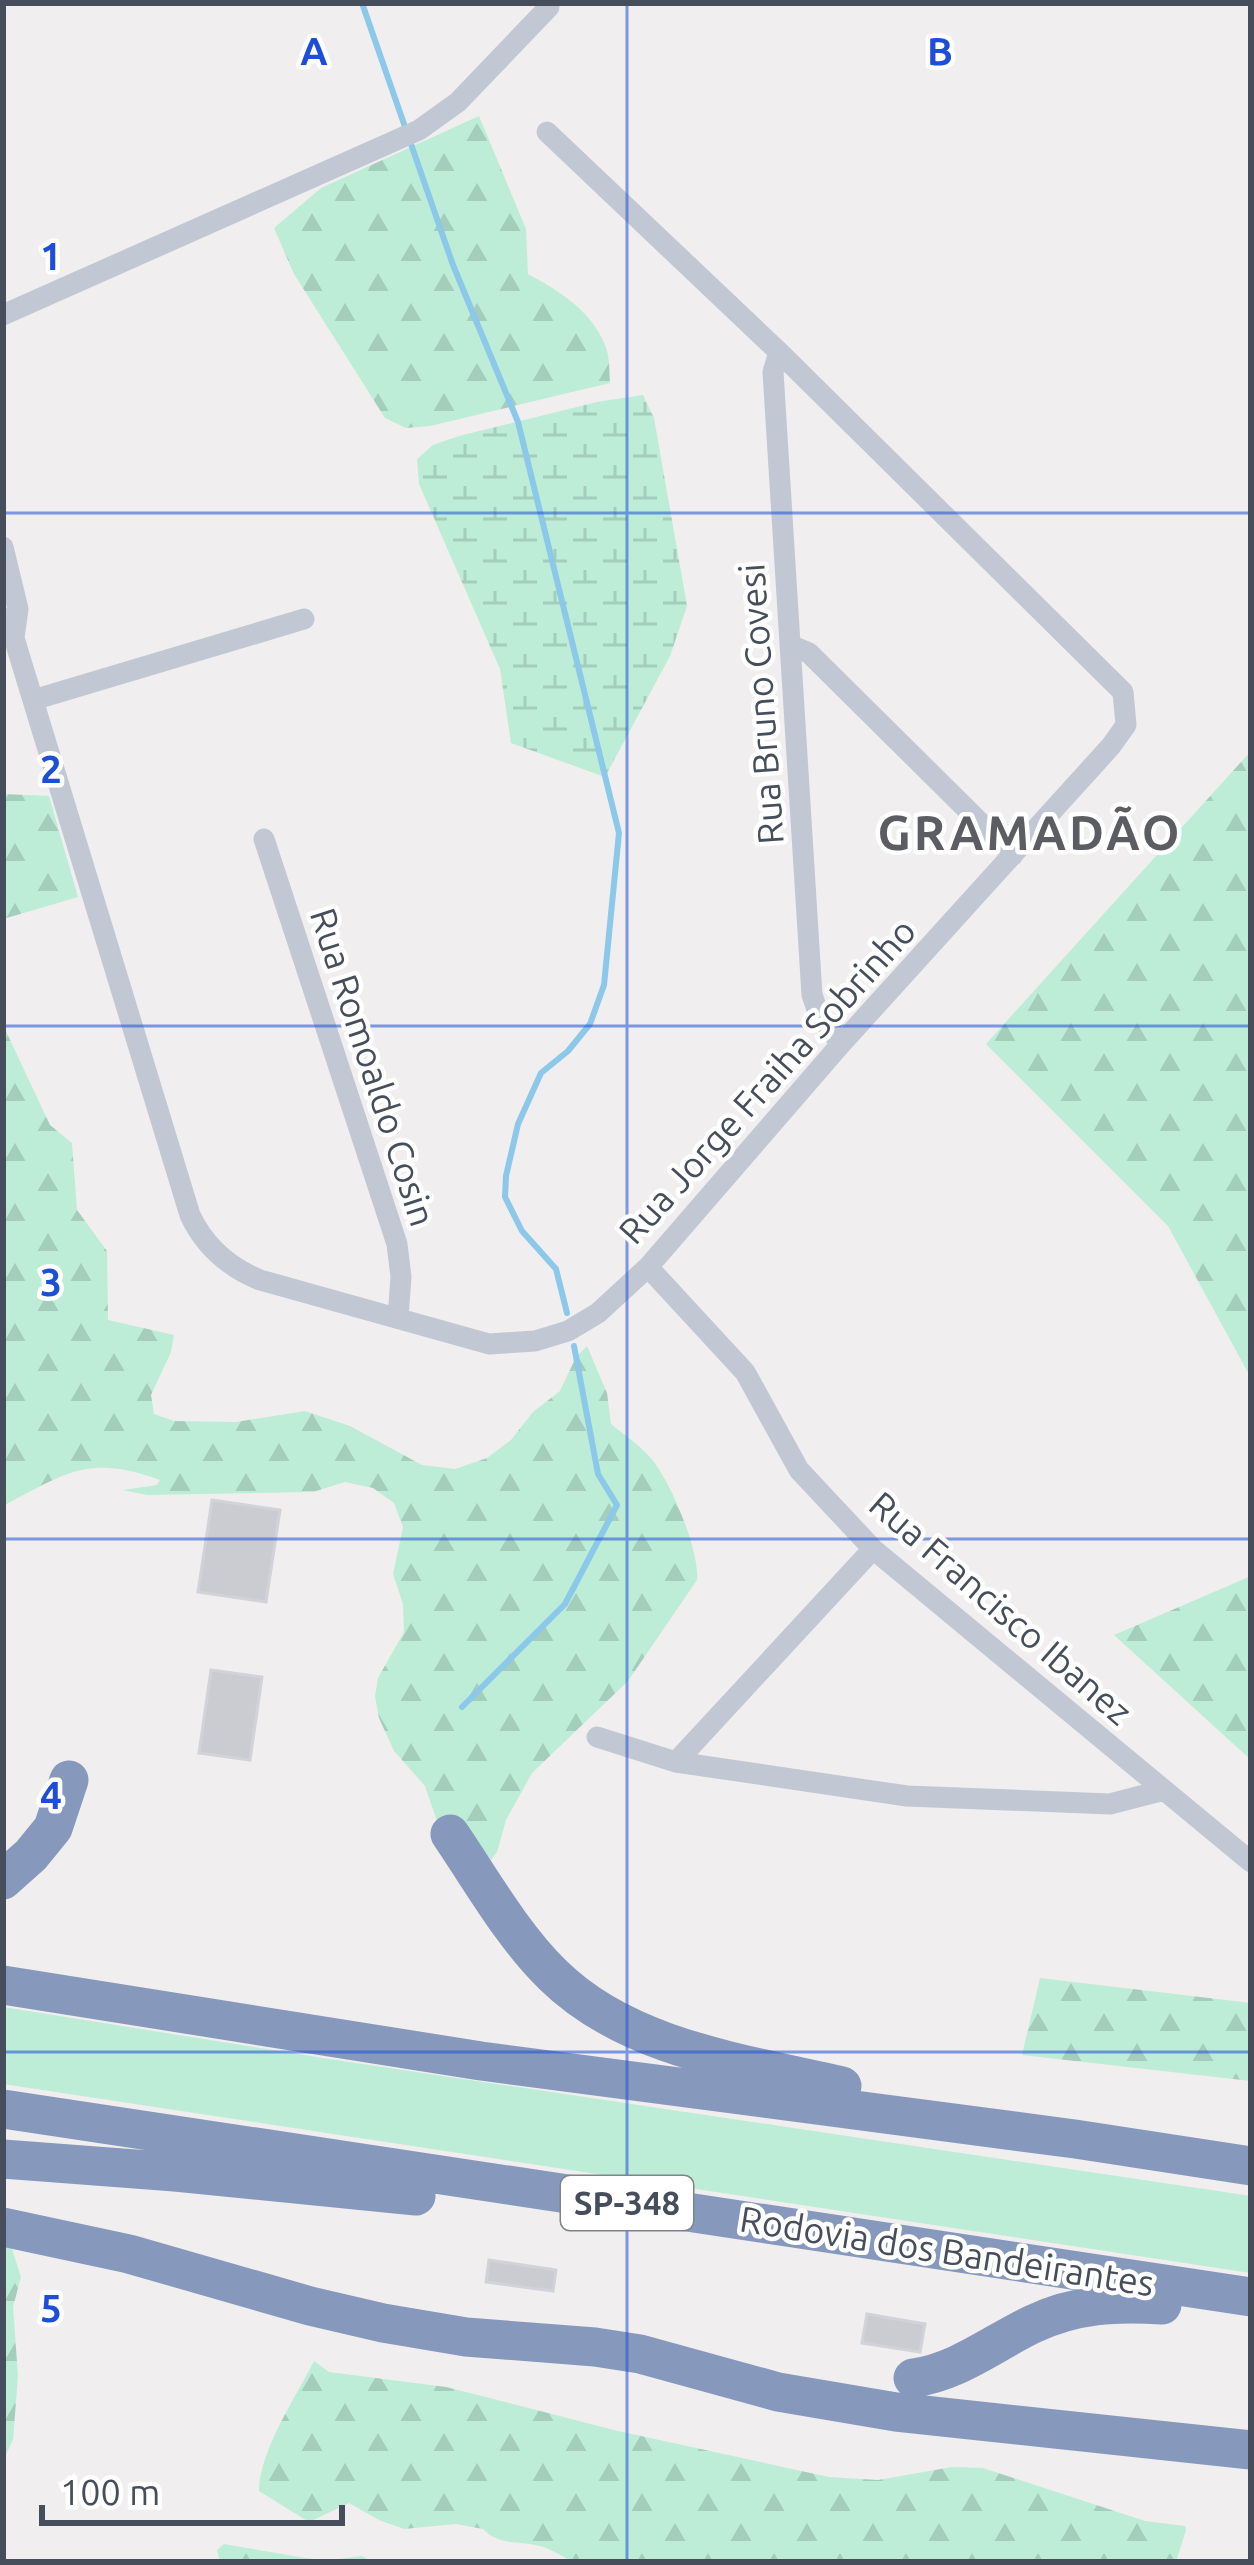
<svg xmlns="http://www.w3.org/2000/svg" width="1254" height="2565" font-family="Ubuntu,sans-serif">
  <defs>
    <pattern id="forest-firs" width="22" height="20" patternUnits="userSpaceOnUse" patternTransform="scale(3)"><rect width="22" height="20" fill="#bdedd7"/><path d="M5 1l3.5 6h-7zM16 11l3.5 6h-7z" fill="#a4cdbb"/></pattern>
    <pattern id="wetland-marsh" width="20" height="14" patternUnits="userSpaceOnUse" patternTransform="scale(3)"><rect width="20" height="14" fill="#bdedd7"/><path d="M1 5h8M5 5V1M11 12h8M15 12V8" fill="none" stroke="#a4cdbb"/></pattern>
  </defs>
  <rect width="100%" height="100%" fill="#f0eeee"/>
  <!-- green -->
  <path fill="#bdedd7" d="M3 2007 329 2059 1251 2196V2273L3 2084Z"/>
  <!-- forest -->
  <path fill="url(#forest-firs)" d="M479 116 526 229 528 274C559 291 591 310 605 345 610 356 609 371 610 383L430 426 406 428 385 418 294 274 274 228 321 188Z
    M1251 751V1378L1168 1226 986 1044Z
    M3 794 49 796 78 897 3 919Z
    M3 1025 50 1125 72 1143 77 1210 107 1251 108 1320 174 1335 171 1352 151 1395 154 1414 174 1421 236 1422 305 1411 350 1426 422 1465 455 1469 487 1458 511 1440 533 1412 560 1391 576 1357 587 1346 607 1393 611 1424C623 1434 637 1443 648 1455 669 1476 700 1551 697 1580L628 1681 532 1773 506 1820 497 1852 491 1860 480 1856 437 1821 425 1786 394 1751 379 1718 375 1696 378 1678 404 1632 403 1604 393 1574 403 1527 394 1503 373 1488 345 1482 313 1492 147 1495 123 1490 157 1485 160 1480C88 1454 66 1473 3 1506Z
    M1251 1576V1760L1114 1635Z
    M1040 1978 1251 2003V2081L1022 2055Z
    M3 2239 9 2240 21 2277 13 2307 18 2376 13 2440 3 2460Z
    M314 2361 329 2372 446 2387 618 2431 829 2477 878 2480 952 2467 983 2468 1145 2521 1185 2526 1186 2530 1176 2562H573C563 2557 553 2550 543 2547 522 2540 500 2547 483 2529L456 2524 404 2529 379 2520 349 2503 309 2522 259 2491C259 2451 296 2397 314 2361Z
    M224 2544 323 2561 362 2556 373 2562H220L217 2550Z"/>
  <!-- wetland -->
  <path fill="url(#wetland-marsh)" d="M643 395 654 418 687 606 670 656 605 777 511 743 500 669 419 484 417 459 433 445 459 436 597 402Z"/>
  <g fill="none" stroke-linecap="round" stroke-linejoin="round">
    <!-- stream -->
    <path stroke="#8bc8e9" stroke-width="6" d="M362 3 453 265 518 422 619 833 604 985 590 1024 568 1051 541 1073 518 1124 506 1176 505 1197 522 1231 556 1269 567 1313
      M462 1707 565 1604 617 1505 598 1474 574 1346"/>
  </g>
  <!-- building -->
  <path fill="#cbccd2" stroke="#d2d3d9" stroke-width="3" d="M212 1500 280 1510 266 1602 198 1592Z
    M211 1670 262 1677 250 1760 199 1753Z
    M489 2260 556 2270 553 2291 486 2282Z
    M867 2314 925 2324 920 2352 862 2343Z"/>
  <g fill="none" stroke-linecap="round" stroke-linejoin="round">
    <!-- minor -->
    <path stroke="#c1c8d3" stroke-width="21" d="M3 315 419 130 458 102 549 7
      M779 352 773 372 812 995 818 1012 841 1044
      M3 547 18 609 14 638
      M3 618 14 638 190 1215C205 1247 228 1267 260 1280L489 1344 535 1341 568 1331 598 1313 648 1267 841 1044 1111 746 1126 725 1123 692 779 352 547 132
      M790 645 809 653 1013 855
      M33 700 304 619
      M264 839 397 1244 401 1277 398 1318
      M648 1267 745 1372 799 1470 873 1549 1251 1862
      M597 1737 676 1762 907 1796 1110 1804 1164 1790
      M676 1762 873 1549"/>
    <!-- motorway -->
    <path stroke="#8699bc" stroke-width="39" d="M450 1834C482 1881 512 1935 553 1975 628 2049 744 2063 842 2086
      M3 1880 31 1855 53 1828 69 1780
      M3 1985 481 2061 1075 2139 1251 2166
      M3 2109 1251 2297
      M3 2159 175 2172 416 2196
      M3 2227 129 2254 310 2306 383 2323 466 2337 595 2347 640 2354 778 2392 896 2412 1251 2450
      M913 2378C958 2372 993 2343 1033 2324 1075 2304 1116 2302 1162 2305"/>
  </g>
  <!-- grid -->
  <path fill="none" stroke="#1d4ed8" stroke-width="3" stroke-opacity="0.55" d="M627 3V2562M3 513H1251M3 1026H1251M3 1539H1251M3 2052H1251"/>
  <g text-anchor="middle" stroke-width="9" stroke-linejoin="round" paint-order="stroke">
    <!-- shield labels -->
    <rect fill="#fff" stroke="#7e838c" stroke-width="3" x="561" y="2176" width="132" height="54" rx="9"/>
    <g font-size="33" font-weight="bold" fill="#464e5b">
      <text x="627" y="2215">SP-348</text>
    </g>
    <!-- street labels -->
    <g font-size="36" fill="#464e5b" stroke="#fff">
      <text transform="translate(761 704) rotate(-94)" y="13">Rua Bruno Covesi</text>
      <text transform="translate(373 1067) rotate(72)" y="13">Rua Romoaldo Cosin</text>
      <text transform="translate(767 1081) rotate(-48)" y="13">Rua Jorge Fraiha Sobrinho</text>
      <text transform="translate(1001 1608) rotate(41)" y="13">Rua Francisco Ibanez</text>
      <text transform="translate(947 2251) rotate(9)" y="13">Rodovia dos Bandeirantes</text>
    </g>
    <!-- district labels -->
    <g font-size="48" font-weight="bold" letter-spacing="3" fill="#5b5d63" stroke="#fff">
      <text x="1030" y="850">GRAMADÃO</text>
    </g>
  </g>
  <g font-size="39" text-anchor="middle" font-weight="bold" fill="#1d4ed8" stroke="#fff" stroke-width="9" stroke-linejoin="round" paint-order="stroke">
    <text x="314" y="65">A</text>
    <text x="940" y="65">B</text>
    <text x="51" y="270">1</text>
    <text x="51" y="783">2</text>
    <text x="51" y="1296">3</text>
    <text x="51" y="1809">4</text>
    <text x="51" y="2322">5</text>
  </g>
  <!-- border -->
  <rect width="1254" height="2565" fill="none" stroke="#464e5b" stroke-width="12"/>
  <!-- scale -->
  <path d="M42 2505v18h300v-18" fill="none" stroke="#464e5b" stroke-width="6"/>
  <text x="60" y="2505" font-size="36" fill="#464e5b" stroke="#ffffff" stroke-width="9" paint-order="stroke">100 m</text>
</svg>
